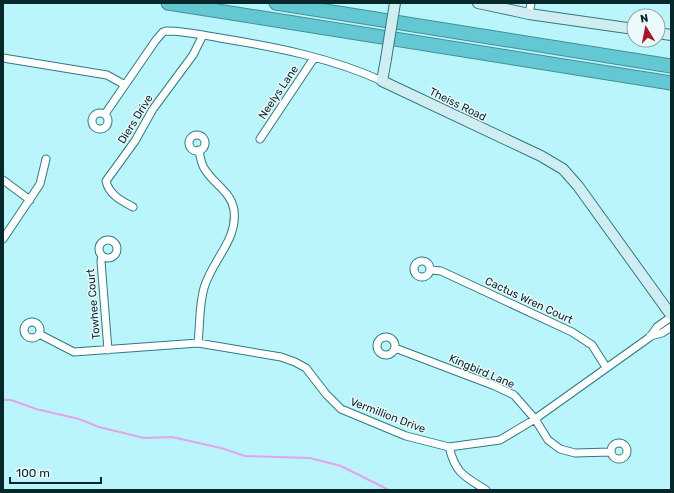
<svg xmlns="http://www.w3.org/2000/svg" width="674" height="493" font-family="Rubik,sans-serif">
  <rect width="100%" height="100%" fill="#baf5fb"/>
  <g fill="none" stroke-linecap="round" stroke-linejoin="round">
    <!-- stream -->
    <path stroke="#e3a5e9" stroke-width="2" d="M3 400H11L36 409 79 419 99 427 144 438 172 437 221 448 245 456 310 458 341 466 389 490"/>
    <!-- street casing -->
    <g stroke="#2d7b81" stroke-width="9">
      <path id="street" d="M529 14 531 3
        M3 58 107 75 125 85
        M92 121a8 8 0 1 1 16 0a8 8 0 1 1-16 0Z
        M105 114 156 40 163 32 166 31C184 31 203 35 220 38 275 47 332 58 382 81
        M189 143a8 8 0 1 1 16 0a8 8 0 1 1-16 0Z
        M260 139 314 58
        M3 180 30 200
        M133 207C122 201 109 195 106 181L135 141 153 109 193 55 203 35
        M3 239 40 184 46 159
        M99 249a9 9 0 1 1 18 0a9 9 0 1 1-18 0Z
        M102 256 101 261 108 350
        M414 269a8 8 0 1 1 16 0a8 8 0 1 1-16 0Z
        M431 270 441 271 572 332 592 345 606 367
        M24 330a8 8 0 1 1 16 0a8 8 0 1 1-16 0Z
        M39 334 74 352 198 343 281 357 295 362 306 368 326 394 341 409 406 436 449 447 500 440 535 419 650 337 657 327 671 317
        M650 336 662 333 671 327
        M377 346a9 9 0 1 1 18 0a9 9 0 1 1-18 0Z
        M198 343C200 326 199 305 204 288 212 260 238 240 234 210 231 191 213 184 204 168 201 163 200 156 199 150
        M395 348 495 386 514 395 535 419 548 440 560 449 575 453 611 452
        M611 451a8 8 0 1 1 16 0a8 8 0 1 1-16 0Z
        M449 447C456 474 464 476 486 490"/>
    </g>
    <!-- secondary casing -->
    <g stroke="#2d7b81" stroke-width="12">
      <path id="secondary" d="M478 3 529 14 634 29
        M658 33 671 35
        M386 59 382 81 541 156 563 169 578 186 671 315"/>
    </g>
    <!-- highway casing -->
    <g stroke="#439098" stroke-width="15">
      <path id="highway" d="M168 3 671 83
        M276 3 671 66"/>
    </g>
    <!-- street -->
    <use href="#street" stroke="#fff" stroke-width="7"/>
    <!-- secondary -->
    <use href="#secondary" stroke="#d0eef2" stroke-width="10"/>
    <!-- highway -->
    <use href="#highway" stroke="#63c8d2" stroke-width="13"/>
    <!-- secondary-bridge casing -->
    <g stroke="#2d7b81" stroke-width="12" stroke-linecap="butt">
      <path id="secondary-bridge" d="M386 59 395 3"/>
    </g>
    <!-- secondary-bridge -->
    <use href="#secondary-bridge" stroke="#d0eef2" stroke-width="10"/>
  </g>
  <g text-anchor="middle" stroke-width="3" stroke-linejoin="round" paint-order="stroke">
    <!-- street labels -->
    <g font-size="11" fill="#07282b" stroke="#ebf9fb">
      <text transform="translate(278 92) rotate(-56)" y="4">Neelys Lane</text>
      <text transform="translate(458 104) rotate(26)" y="4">Theiss Road</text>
      <text transform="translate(135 119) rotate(-58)" y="4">Diers Drive</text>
      <text transform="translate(529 300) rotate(25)" y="4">Cactus Wren Court</text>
      <text transform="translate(93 304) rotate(-95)" y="4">Towhee Court</text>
      <text transform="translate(482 371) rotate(23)" y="4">Kingbird Lane</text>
      <text transform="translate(388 415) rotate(21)" y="4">Vermillion Drive</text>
    </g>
  </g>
  <!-- border -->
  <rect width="674" height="493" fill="none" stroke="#07282b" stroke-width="8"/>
  <!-- north arrow -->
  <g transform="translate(646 28) rotate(350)"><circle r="19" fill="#ebf9fb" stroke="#90a5a8"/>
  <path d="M0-3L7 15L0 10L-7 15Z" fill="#aa1525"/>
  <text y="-6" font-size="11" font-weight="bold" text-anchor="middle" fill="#07282b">N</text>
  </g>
  <!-- scale -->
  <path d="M10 477v6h91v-6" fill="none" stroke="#07282b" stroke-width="2"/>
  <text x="16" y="477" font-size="12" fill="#07282b" stroke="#ebf9fb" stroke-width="3" paint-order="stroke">100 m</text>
</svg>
